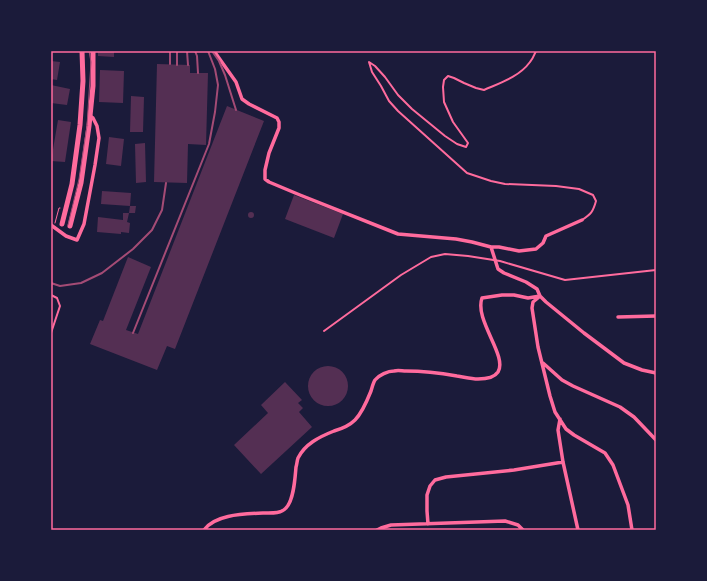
<svg xmlns="http://www.w3.org/2000/svg" width="707" height="581" font-family="Rubik,sans-serif">
  <rect width="100%" height="100%" fill="#1b1b3a"/>
  <!-- building -->
  <path fill="#542f53" d="M98 51H114V57L98 56Z
    M51 61 60 62 57 80 51 79Z
    M157 64 190 65V73H208L206 145 188 144 187 183 154 182Z
    M100 70 124 71 123 103 99 102Z
    M51 85 70 89 67 105 51 103Z
    M131 96 144 97 143 132H130Z
    M227 106 264 121 175 349 167 346 157 370 90 344 100 320 103 321 128 257 151 267 126 330 138 334Z
    M58 120 71 122 65 162 51 161Z
    M109 137 124 139 121 166 106 164Z
    M145 143 146 182 136 183 135 144Z
    M102 191 131 193 130 206 101 204Z
    M294 195 343 214 334 238 285 219Z
    M130 206H136L135 213H129Z
    M248 215a3 3 0 1 1 6 0a3 3 0 1 1-6 0Z
    M123 213H129L127 222 130 223 129 233 121 232V234L97 232 98 217 123 220Z
    M308 386a20 20 0 1 1 40 0a20 20 0 1 1-40 0Z
    M285 382 302 400 298 403 303 408 299 412 312 427 261 474 234 445 268 413 261 405Z"/>
  <g fill="none" stroke-linecap="round" stroke-linejoin="round">
    <!-- path -->
    <path stroke="#ff6b9d" stroke-width="1" d="M55 223 59 208H60"/>
    <!-- service -->
    <path stroke="#ff6b9d" stroke-width="2" d="M536 51C534 55 533 59 530 62 519 77 500 83 484 90L476 88 464 83 454 78 448 76 444 80 443 87 444 102 453 122 468 143 466 147 457 144 445 136 412 109 398 95 385 77 375 66 369 62 372 72 381 86 389 101 398 111 467 173 491 181 505 184 556 186 579 189 593 195 596 201C593 212 591 214 582 220
      M51 295 57 298 60 306 51 333
      M324 331 401 275 431 257 445 254 468 256 500 261 565 280 656 270"/>
    <!-- minor -->
    <path stroke="#ff6b9d" stroke-width="3.5" d="M214 51 236 82 242 99 249 104 277 118 279 122V128L269 153 265 170V179L269 182 300 195 398 234 456 239 472 242 491 247H499L519 251 536 249 543 243 546 236 582 220
      M51 225 66 236 77 240 84 224 95 165 99 138 97 126 93 118 90 116
      M491 247 498 269 504 273 526 282 537 289 540 296 546 302 584 333 624 363 642 370 656 373
      M539 297 533 302 532 308 538 347 550 396 555 412 566 429 574 435 605 453 613 465 628 505 632 530
      M618 317 656 316
      M543 363 562 380 573 386 620 407 634 417 656 440
      M560 419 558 430 563 462 578 530
      M428 524 427 511V495L430 486 435 480 446 477 514 470 563 462
      M204 530C215 514 245 514 263 513 271 513 281 514 286 508 294 500 295 478 296 467 297 464 297 461 298 458 305 444 319 437 334 431 341 429 349 426 355 420 362 413 367 401 371 391 372 388 373 383 375 380 379 375 388 371 394 371 398 370 402 371 406 371 423 371 440 373 457 376 464 377 471 379 478 379 485 379 494 378 498 372 508 356 474 320 482 298L502 295H514L528 298 540 296
      M377 530 381 528 391 525 505 521 518 525 523 530"/>
    <!-- secondary -->
    <path stroke="#ff6b9d" stroke-width="5" d="M62 224 72 184 80 125 83 81 82 51
      M70 226 81 183 89 126 93 86V51"/>
    <!-- tram -->
    <path stroke="#a44b75" stroke-width="1" d="M68 225 79 179 87 126 91 62 89 51"/>
    <!-- rail -->
    <path stroke="#a44b75" stroke-width="2" d="M170 51V64
      M177 51V65
      M187 51 188 65
      M195 51 197 56 198 73
      M212 51 219 61 225 75 236 110
      M51 283 60 286 81 283 102 273 133 249 152 230 162 210 166 183
      M133 333 209 144 215 112 218 85 215 69 208 51"/>
  </g>
  <!-- border -->
  <rect width="707" height="581" fill="none" stroke="#1b1b3a" stroke-width="104"/>
  <rect x="52" y="52" width="603" height="477" fill="none" stroke="#ff6b9d" stroke-width="1.5"/>
</svg>
